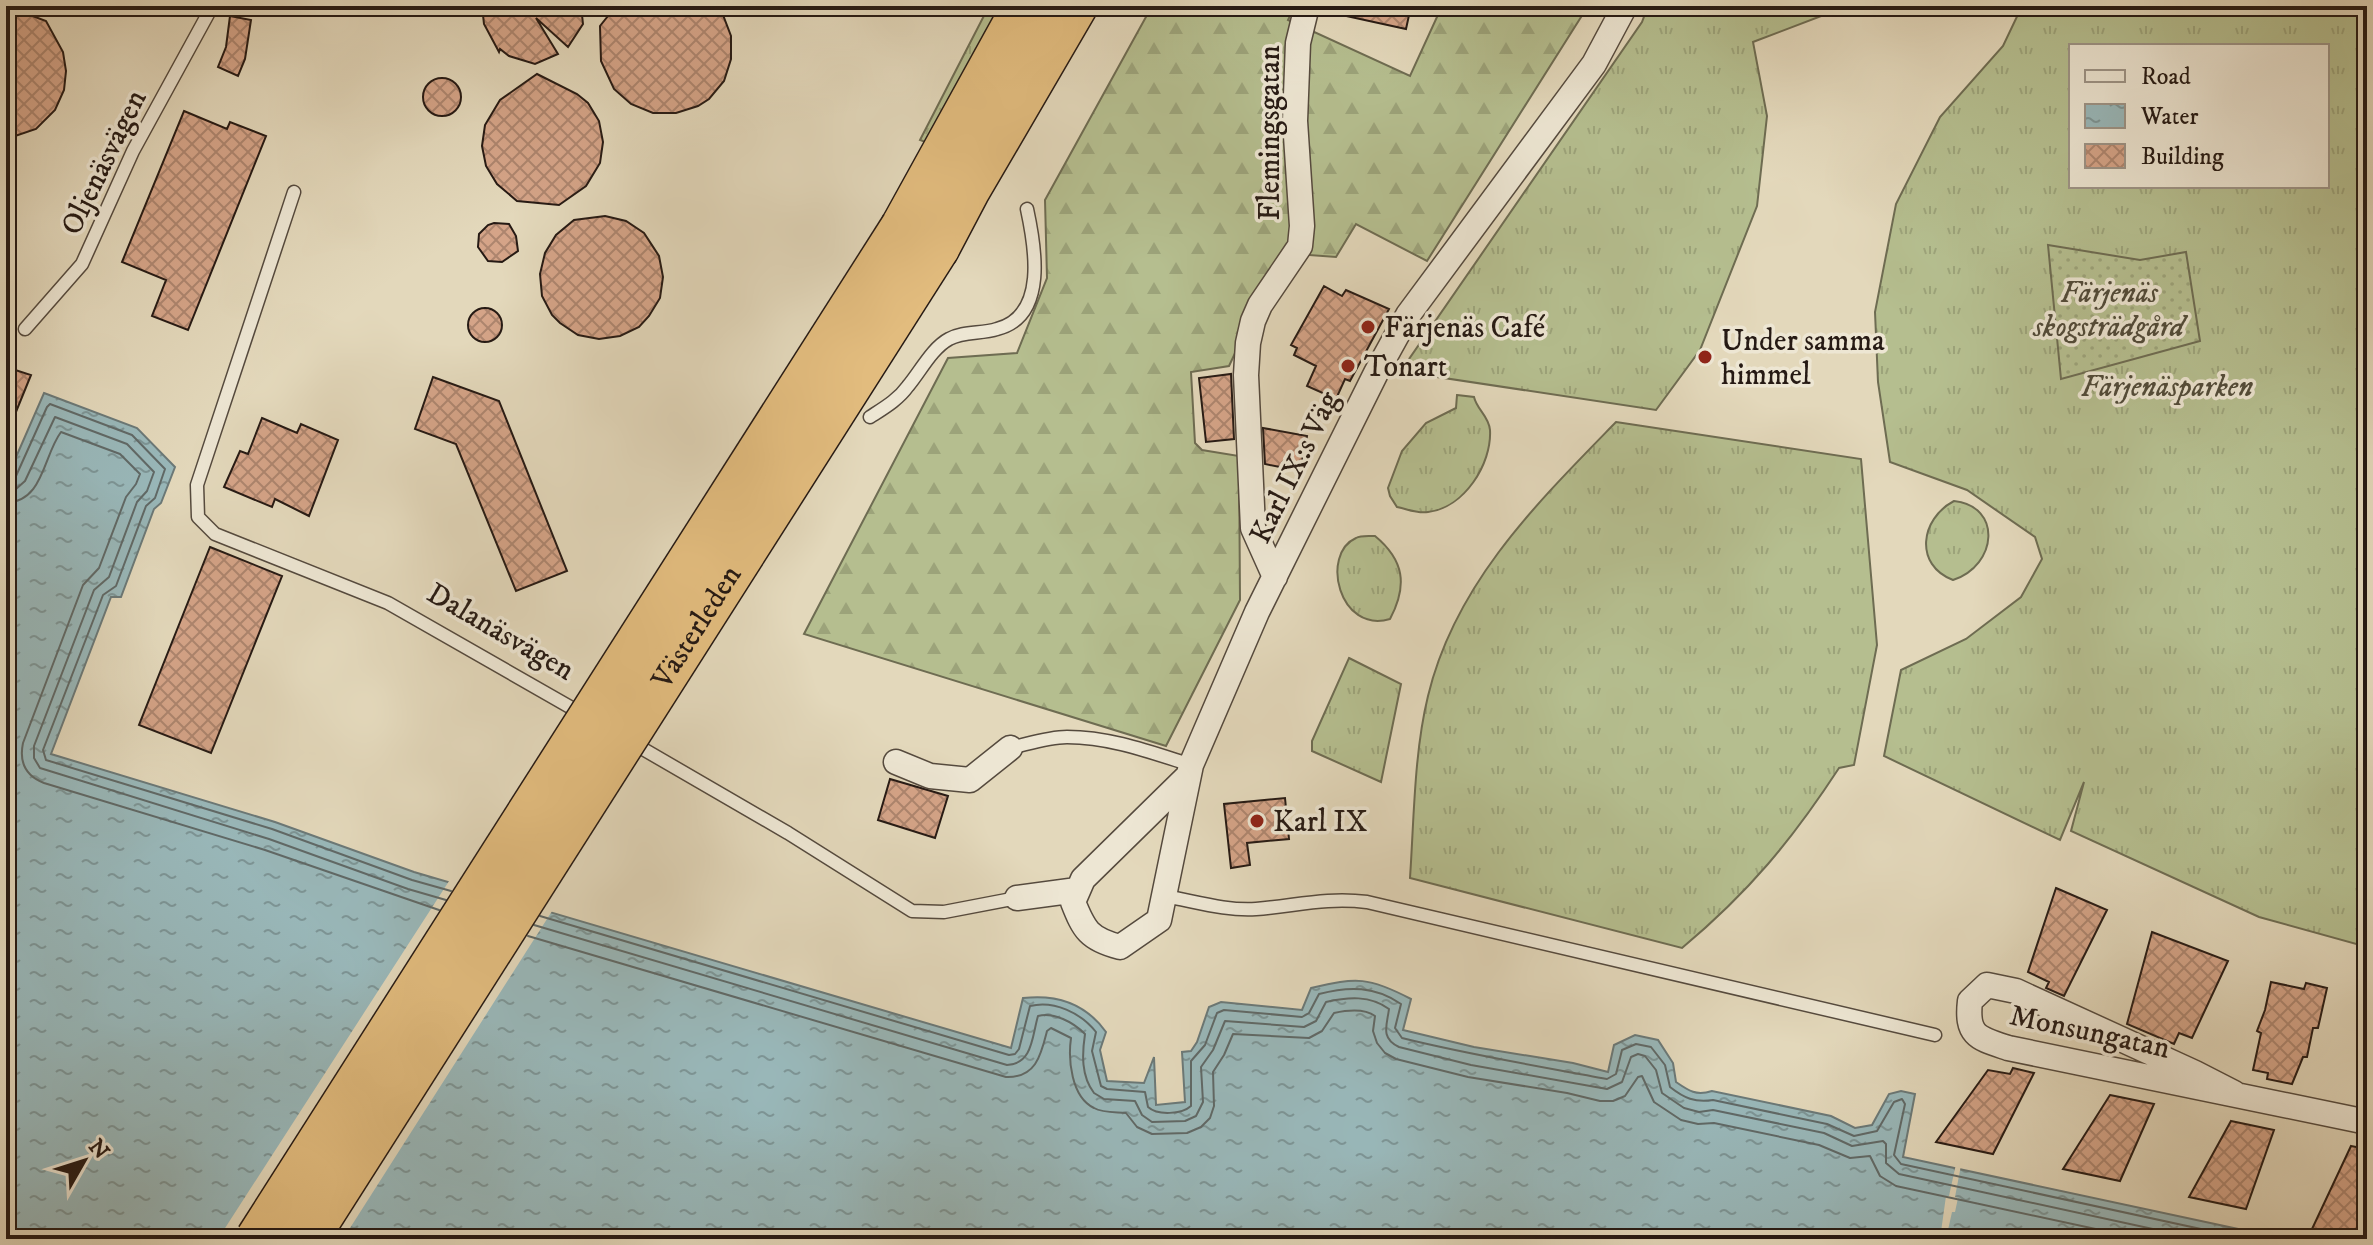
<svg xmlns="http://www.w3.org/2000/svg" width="2373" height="1245" font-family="'IM FELL DW Pica',serif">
  <defs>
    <pattern id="grass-tufts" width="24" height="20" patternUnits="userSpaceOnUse" patternTransform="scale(2)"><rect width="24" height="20" fill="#b5be8f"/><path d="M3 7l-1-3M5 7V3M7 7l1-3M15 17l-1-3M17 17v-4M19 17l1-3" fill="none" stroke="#9ca37a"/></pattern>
    <pattern id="forest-firs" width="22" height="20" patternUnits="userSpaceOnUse" patternTransform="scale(2)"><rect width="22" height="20" fill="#b5be8f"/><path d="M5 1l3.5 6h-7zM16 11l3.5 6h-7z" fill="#9ca37a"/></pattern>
    <pattern id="garden-dots" width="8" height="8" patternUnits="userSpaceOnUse" patternTransform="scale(2)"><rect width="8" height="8" fill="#b5be8f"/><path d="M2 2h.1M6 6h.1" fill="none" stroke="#9ca37a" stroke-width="1.8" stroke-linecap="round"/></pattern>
    <pattern id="water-ripples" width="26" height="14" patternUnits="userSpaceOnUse" patternTransform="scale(2)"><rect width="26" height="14" fill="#99b8ba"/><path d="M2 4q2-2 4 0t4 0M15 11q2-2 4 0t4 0" fill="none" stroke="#7d9596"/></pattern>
    <pattern id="building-cross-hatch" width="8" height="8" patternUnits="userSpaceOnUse" patternTransform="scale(2)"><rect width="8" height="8" fill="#d5a488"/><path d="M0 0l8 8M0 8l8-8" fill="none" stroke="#ad856e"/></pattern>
  </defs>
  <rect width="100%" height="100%" fill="#e3d8bb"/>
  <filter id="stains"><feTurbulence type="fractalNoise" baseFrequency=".0025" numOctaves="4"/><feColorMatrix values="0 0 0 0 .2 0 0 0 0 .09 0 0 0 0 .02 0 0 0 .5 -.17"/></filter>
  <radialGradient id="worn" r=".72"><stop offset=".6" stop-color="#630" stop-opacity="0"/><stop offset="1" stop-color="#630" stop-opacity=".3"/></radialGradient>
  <!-- grass -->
  <path fill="url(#grass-tufts)" stroke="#6e6c52" stroke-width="2" fill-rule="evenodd" d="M989 6H1000L928 143 920 140Z
    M1648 6H1837V10L1753 42 1767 116 1757 206 1700 350 1656 410 1411 373 1407 362 1642 22Z
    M2022 6H2367V947L2259 917 2071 831 2084 782 2060 840 1884 756 1901 670 1966 639 2021 597 2042 559 2035 537 1967 490 1890 462 1878 382 1875 312 1896 204 1940 117 2003 46ZM2071 46H2327V186H2071Z
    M1457 395 1474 397C1477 410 1489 416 1490 430 1492 464 1464 508 1428 512 1418 514 1407 509 1397 507L1390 496 1388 488 1402 451 1426 423 1456 408Z
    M1616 422 1861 459 1877 645 1854 765 1839 768C1792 840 1749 892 1682 948L1410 878C1414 820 1414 753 1428 696 1455 583 1538 502 1616 422Z
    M1954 501C2002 506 1998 565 1953 580 1914 565 1920 519 1954 501Z
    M1375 536C1404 560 1408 585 1390 619 1339 634 1320 554 1356 538 1361 535 1369 536 1375 536Z
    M1349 658 1401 684 1381 782 1312 751V741Z"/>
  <!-- forest -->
  <path fill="url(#forest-firs)" stroke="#6e6c52" stroke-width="2" d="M1152 6H1295L1288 20 1410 76 1442 6H1588L1427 261 1356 224 1336 257 1282 253 1229 366 1191 372 1195 443 1202 450 1239 456 1240 600 1166 746 804 634 948 358 1017 353 1047 278 1045 200Z"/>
  <!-- garden -->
  <path fill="url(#garden-dots)" stroke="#6e6c52" stroke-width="2" d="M2048 245 2140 260 2186 252 2200 341 2061 379Z"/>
  <!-- water -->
  <path fill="url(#water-ripples)" stroke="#6b7978" stroke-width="2" d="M44 393 137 428 175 467 161 503 154 509 121 597H111L51 754 275 822 414 872 1011 1048 1023 998C1057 994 1086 1004 1106 1032L1100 1050 1107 1081 1144 1083 1154 1057 1156 1105 1185 1102 1182 1052 1191 1051 1197 1042 1209 1007 1221 1002 1302 1010 1311 988C1357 977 1369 977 1411 999L1403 1030 1474 1047 1573 1063 1608 1072 1614 1045 1635 1035 1658 1040 1673 1063 1676 1082C1689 1091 1696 1096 1712 1091L1831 1116 1855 1128 1872 1125 1889 1094 1901 1091 1915 1094 1903 1157 2285 1239H6V480Z"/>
  <!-- pier -->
  <path fill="#e3d8bb" d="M451 878 554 908 343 1239H218Z
    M1956 1164 1961 1165 1955 1197 1958 1198 1955 1212H1952L1946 1239H1940L1946 1196H1949Z"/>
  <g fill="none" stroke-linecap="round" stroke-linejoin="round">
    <!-- shore -->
    <path stroke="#606967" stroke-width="2" d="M6 480 16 476 47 407 50 404 132 435 165 469 155 498 146 506 116 586 103 595 43 750 46 760 272 829 412 880 451 891
      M6 490 16 489 25 481 55 417 127 444 154 472 147 491 137 502 109 577 94 590 34 746V758L40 768 269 839 408 889 446 900
      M6 503C44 501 43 456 61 432L120 454 140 474 136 484 126 497 99 568 83 585 23 743C19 762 26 776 44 783L265 850 439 910
      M540 916 1009 1055 1015 1054 1019 1049 1030 1006C1054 1000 1081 1013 1096 1032L1092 1051 1101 1086 1107 1089 1145 1092 1148 1107C1158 1116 1182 1114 1191 1106V1061L1205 1045 1217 1013 1224 1010 1302 1017 1309 1013 1319 994C1349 986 1375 986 1401 1004L1395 1028 1402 1038C1470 1055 1538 1066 1607 1079L1616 1074 1622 1050 1636 1044 1651 1047 1665 1065 1670 1087C1684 1098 1695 1103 1713 1100L1827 1124 1854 1136 1877 1131 1894 1102 1902 1099 1905 1104 1894 1155 1901 1164 2247 1239
      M534 925 1007 1065C1033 1064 1032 1036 1038 1016 1054 1012 1073 1022 1085 1034 1082 1054 1081 1076 1094 1093L1104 1099 1135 1101 1142 1115 1152 1122 1185 1121 1196 1116 1203 1102 1201 1067 1213 1050 1225 1021 1304 1027 1316 1021 1326 1002C1348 997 1370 995 1389 1009 1387 1025 1380 1038 1399 1047L1471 1065 1607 1089 1622 1082 1631 1057 1638 1054 1645 1056 1656 1070 1662 1093 1684 1108 1699 1112 1713 1110 1824 1133 1852 1146 1883 1141 1886 1144V1163L1899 1174 2199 1239
      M528 936 1006 1077C1036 1078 1041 1055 1047 1031L1051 1028 1071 1038C1068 1059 1071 1097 1094 1108 1103 1113 1115 1112 1126 1113L1137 1127 1152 1134 1187 1133 1201 1127 1210 1118 1214 1106 1213 1072 1224 1055 1233 1034 1309 1038 1322 1031 1334 1013C1348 1010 1364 1008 1375 1016L1373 1031 1377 1043 1385 1053 1396 1059 1468 1077 1567 1093 1600 1101H1613L1625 1096 1638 1077 1642 1076 1654 1102 1681 1120 1698 1124 1714 1123 1819 1145 1850 1158 1870 1156 1880 1176 1896 1186 2142 1239"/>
  </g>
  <!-- building -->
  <path fill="url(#building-cross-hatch)" stroke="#261a14" stroke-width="2" d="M6 6 46 21 63 52 66 71 64 90 55 110 36 129 6 139Z
    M482 6H581L583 24 568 47 536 18 558 54 535 64 509 56 500 49 499 52 484 24Z
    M616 6H716L723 15 731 36V59L724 81 709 99 698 106 676 113H653L631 104 614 89 601 61 600 26Z
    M1338 6H1411L1406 29 1337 14Z
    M230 16 251 20 245 59 238 76 218 67 226 47Z
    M537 74 577 94 588 103 599 121 603 142 600 163 586 186 559 205 517 201 497 184 486 166 482 146 485 125 500 100Z
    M423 97a19 19 0 1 1 38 0a19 19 0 1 1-38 0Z
    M184 111 227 129 230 122 266 136 188 330 152 316 166 280 122 262Z
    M605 216 626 221 644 233 659 256 663 277 660 298 649 316 639 327 620 336 599 339 578 335 560 323 552 315 542 296 540 274 545 253 556 235 574 220Z
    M494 223 509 224 516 236 518 251 502 262 488 261 478 247 479 234 488 225Z
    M1324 286 1342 296 1346 290 1389 309 1350 381 1345 379 1336 399 1307 386 1316 366 1294 355 1297 348 1291 345Z
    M468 325a17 17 0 1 1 34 0a17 17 0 1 1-34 0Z
    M6 367 31 375 7 434H6Z
    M1231 374 1234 439 1206 442 1199 378Z
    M433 377 499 401 567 571 516 591 456 444 415 429Z
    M262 418 297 433 301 424 338 440 309 516 275 499 272 507 224 487 240 451 248 454Z
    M1263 428 1307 436 1300 471 1265 464Z
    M210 547 282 576 211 753 139 725Z
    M890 779 948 796 935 838 878 820Z
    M1285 798 1289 839 1247 843 1250 865 1231 868 1224 804Z
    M2056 888 2107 910 2064 996 2046 988 2049 982 2028 972Z
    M2152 932 2228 961 2192 1038 2179 1033 2174 1044 2127 1024Z
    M2271 982 2304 989 2306 983 2327 988 2318 1028H2313L2307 1057H2303L2292 1084 2267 1079 2268 1073 2253 1070 2261 1033 2257 1031 2265 1010Z
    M2013 1068 2034 1073 1993 1154 1936 1142 1988 1070 2010 1074Z
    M2110 1095 2154 1104 2120 1181 2063 1169Z
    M2231 1121 2274 1130 2246 1209 2189 1197Z
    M2351 1146 2367 1149V1239L2312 1229Z"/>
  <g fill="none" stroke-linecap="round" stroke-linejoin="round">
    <!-- lane casing -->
    <g stroke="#554a3e" stroke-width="15">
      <path id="lane" d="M294 192 197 485 198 517 215 534 388 603 584 715
        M25 329 82 264 133 151 208 14 204 6
        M870 417C884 408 898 400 908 386 920 372 932 348 949 339 963 331 982 334 997 329 1048 316 1035 246 1027 209
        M631 742 788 833 912 911 944 912 1017 898
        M1010 748C1028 744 1048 737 1067 737 1110 737 1150 752 1191 765
        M1164 896C1194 901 1225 911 1256 909 1295 906 1326 897 1367 902L1935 1035"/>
    </g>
    <!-- street casing -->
    <g stroke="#554a3e" stroke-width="27">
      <path id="street" d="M1275 577 1253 528 1246 375 1248 343 1253 321 1260 305 1300 246 1302 226 1295 121 1298 43 1307 6
        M896 762 930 776 970 780 1010 748
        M1187 777 1083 879 1073 902C1084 930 1089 939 1120 947L1159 920 1191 765 1257 612 1376 373 1408 315 1594 64 1625 6
        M1017 898 1077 890
        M2234 1093 2195 1073 2016 991 1987 985 1970 1001C1966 1036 1978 1038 2008 1048L2367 1122"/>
    </g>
    <!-- highway casing -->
    <g stroke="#261a14" stroke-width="47">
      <path id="highway" d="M903 227 1025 6
        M937 248 967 191 1075 6"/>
    </g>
    <!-- lane -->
    <use href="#lane" stroke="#ede6d3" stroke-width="12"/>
    <!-- street -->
    <use href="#street" stroke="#ede6d3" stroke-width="24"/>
    <!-- highway -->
    <use href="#highway" stroke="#e2bc7e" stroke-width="44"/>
    <!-- highway-bridge casing -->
    <g stroke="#261a14" stroke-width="47" stroke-linecap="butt">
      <g id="highway-bridge">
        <path d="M258 1239 903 227"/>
        <path id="s1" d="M306 1239 937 248"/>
      </g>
    </g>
    <!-- highway-bridge -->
    <use href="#highway-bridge" stroke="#e2bc7e" stroke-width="44"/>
  </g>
  <!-- markers -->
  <g fill="#8f2418" stroke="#ede6d3" stroke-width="3">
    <circle cx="1368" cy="327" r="8"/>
    <circle cx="1705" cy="357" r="8"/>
    <circle cx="1348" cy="366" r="8"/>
    <circle cx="1257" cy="821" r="8"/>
  </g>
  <g text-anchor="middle" stroke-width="7" stroke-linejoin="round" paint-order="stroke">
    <!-- street labels -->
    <g font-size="30" fill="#261a14" stroke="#ede6d3">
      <text transform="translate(1269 133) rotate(-90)" y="10">Flemingsgatan</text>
      <text transform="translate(103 162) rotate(-64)" y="10">Oljenäsvägen</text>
      <text transform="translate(1294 467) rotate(-64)" y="10">Karl IX:s Väg</text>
      <text dy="10" stroke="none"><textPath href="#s1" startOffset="726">Västerleden</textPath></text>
      <text transform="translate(501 631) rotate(30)" y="10">Dalanäsvägen</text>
      <text transform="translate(2090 1031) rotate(12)" y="10">Monsungatan</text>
    </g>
    <!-- park labels -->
    <g font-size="30" font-style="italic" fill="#514b39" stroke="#ede6d3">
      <text x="2109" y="302">Färjenäs<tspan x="2109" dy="34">skogsträdgård</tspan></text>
      <text x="2167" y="396">Färjenäsparken</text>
    </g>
    <!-- poi labels -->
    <g font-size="30" fill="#261a14" stroke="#ede6d3" text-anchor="start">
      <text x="1384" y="337">Färjenäs Café</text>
      <text x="1721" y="350">Under samma<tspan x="1721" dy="34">himmel</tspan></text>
      <text x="1364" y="376">Tonart</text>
      <text x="1273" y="831">Karl IX</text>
    </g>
  </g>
  <!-- margin -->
  <rect width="2373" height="1245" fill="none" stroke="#e3d8bb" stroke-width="32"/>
  <rect x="8" y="8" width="2357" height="1229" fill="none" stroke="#261a14" stroke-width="4"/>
  <rect x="16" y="16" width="2341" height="1213" fill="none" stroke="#261a14" stroke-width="2"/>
  <!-- legend -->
  <rect x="2069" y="44" width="260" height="144" fill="#ede6d3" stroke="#9d9487" stroke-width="2"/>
  <rect x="2085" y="70" width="40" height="12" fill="#ede6d3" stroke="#9d9487" stroke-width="2"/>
  <text x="2141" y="84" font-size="24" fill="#261a14">Road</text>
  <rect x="2085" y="104" width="40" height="24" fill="url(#water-ripples)" stroke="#9d9487" stroke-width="2"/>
  <text x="2141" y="124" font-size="24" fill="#261a14">Water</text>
  <rect x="2085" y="144" width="40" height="24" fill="url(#building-cross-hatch)" stroke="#9d9487" stroke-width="2"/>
  <text x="2141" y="164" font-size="24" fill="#261a14">Building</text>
  <!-- north arrow -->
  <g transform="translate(84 1161) rotate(51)" stroke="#ede6d3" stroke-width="6" paint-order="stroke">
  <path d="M0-6L14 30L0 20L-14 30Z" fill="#261a14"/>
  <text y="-12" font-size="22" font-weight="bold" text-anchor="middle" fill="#261a14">N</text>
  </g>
  <rect width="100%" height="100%" filter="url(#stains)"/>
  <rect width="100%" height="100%" fill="url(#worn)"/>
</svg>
